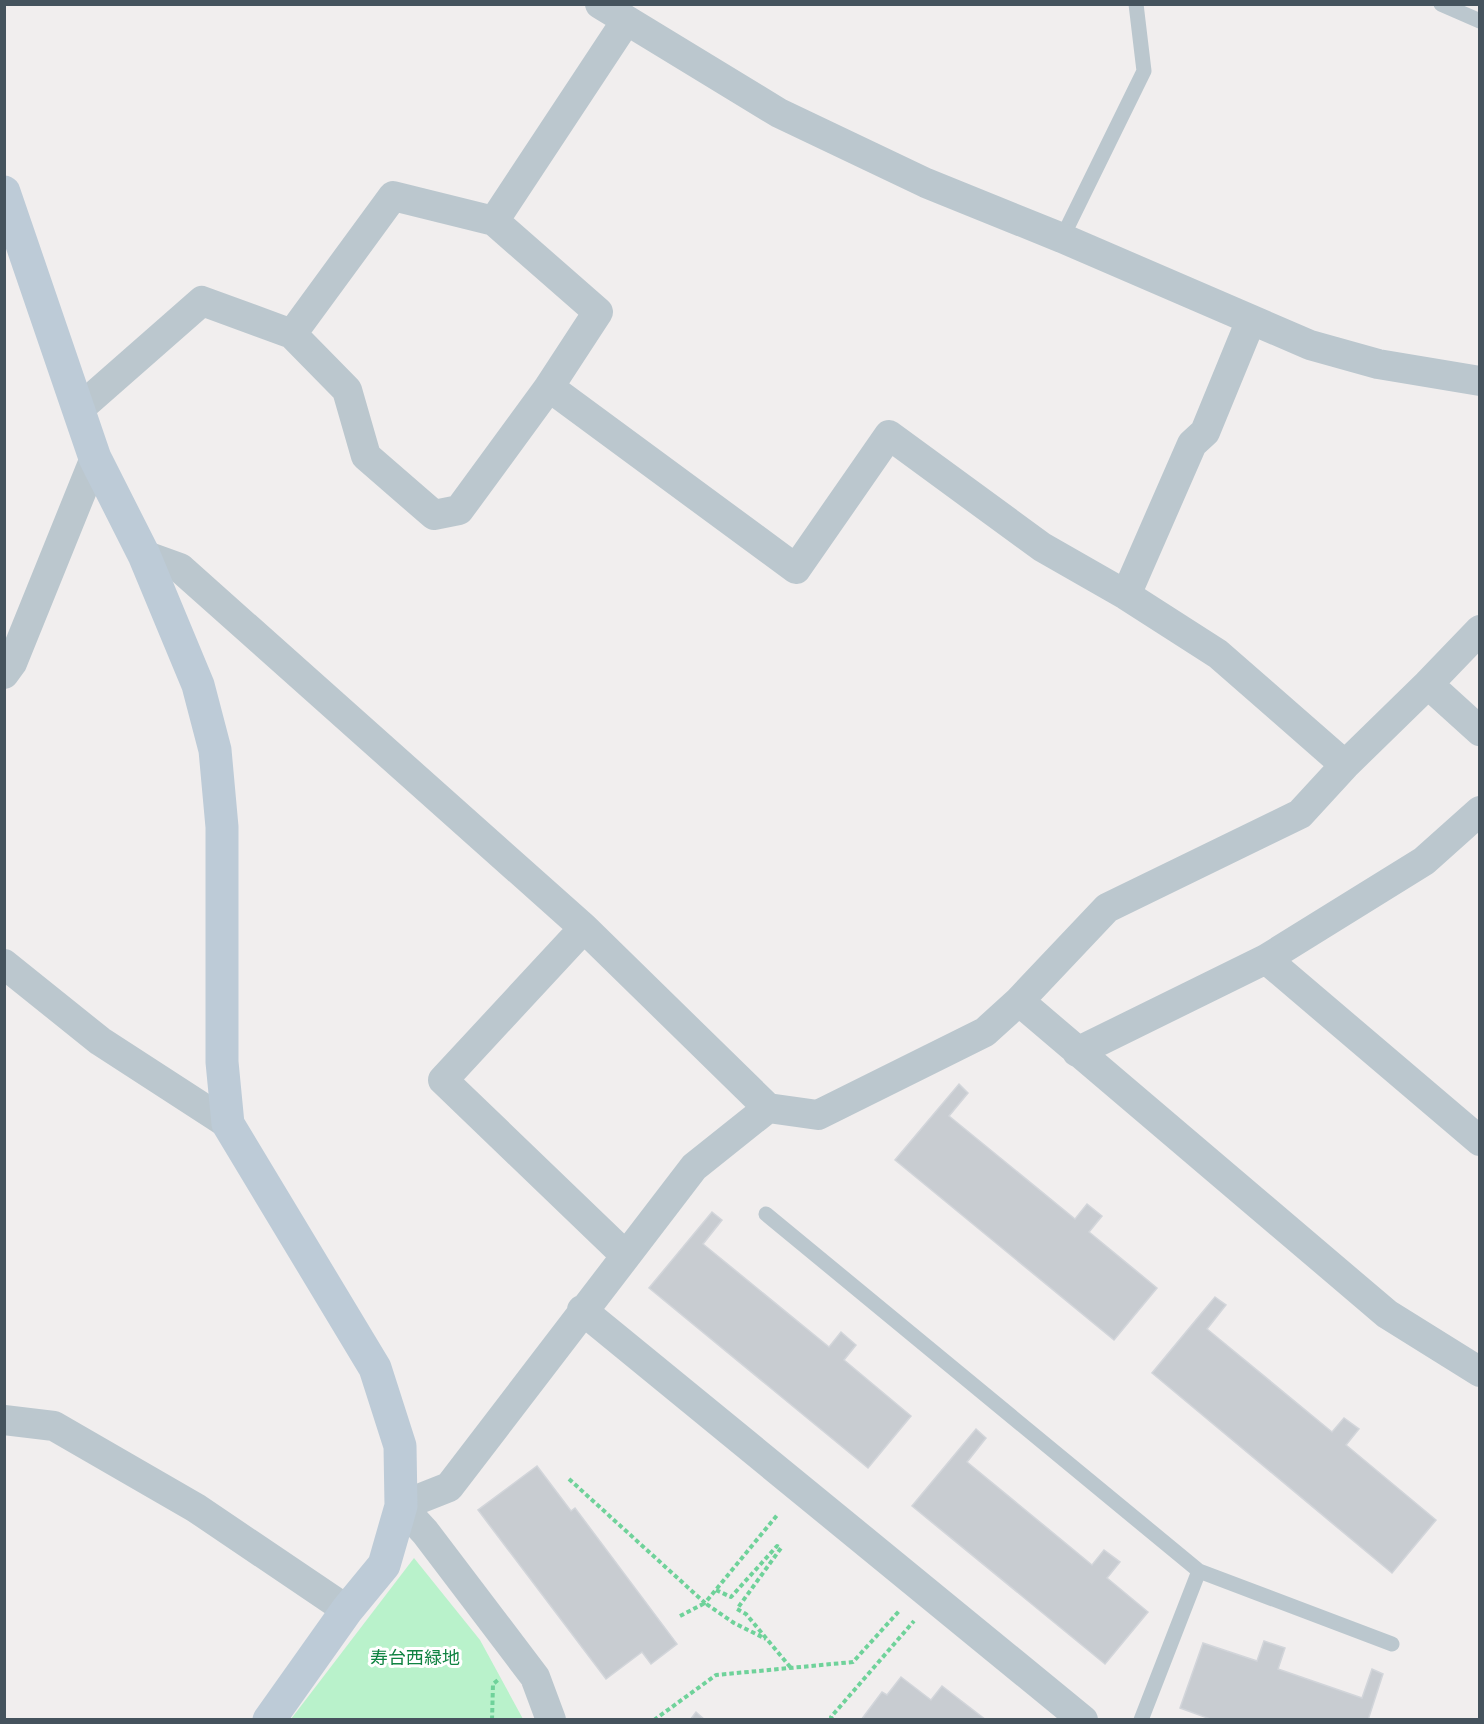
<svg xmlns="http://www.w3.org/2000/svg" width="1484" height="1724" font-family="'DM Sans','Noto Sans JP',sans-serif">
  <rect width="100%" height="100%" fill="#f1eeee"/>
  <!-- green -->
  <path fill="#b9f2cb" d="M414 1558 480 1640 523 1719H291Z"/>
  <!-- building -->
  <path fill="#c8ccd1" stroke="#d2d5da" stroke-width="1.5" d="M959 1084 968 1093 949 1116 1075 1219 1087 1204 1102 1216 1089 1232 1157 1288 1114 1340 895 1160Z
    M712 1212 722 1220 703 1244 829 1347 841 1332 856 1345 844 1360 911 1416 868 1468 649 1288Z
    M1215 1297 1226 1305 1207 1329 1332 1432 1344 1418 1359 1429 1346 1445 1436 1520 1392 1573 1152 1373Z
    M976 1429 986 1438 967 1462 1092 1565 1104 1550 1120 1562 1107 1578 1148 1612 1105 1664 912 1506Z
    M537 1466 571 1511 575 1508 677 1644 651 1664 642 1652 606 1679 478 1510Z
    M1264 1641 1285 1648 1278 1669 1362 1698 1372 1669 1383 1674 1368 1720H1213L1180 1708 1203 1643 1257 1661Z
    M901 1677 931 1700 942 1686 986 1720H861L882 1692 887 1695Z
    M696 1712 705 1720H690Z"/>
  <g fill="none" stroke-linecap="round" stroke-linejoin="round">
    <!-- path -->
    <path stroke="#6fd29a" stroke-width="4" stroke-dasharray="4.5 3" stroke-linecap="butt" d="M569 1479 705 1603 778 1514
      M716 1590 731 1597 777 1546 781 1548 737 1609 746 1614 791 1668
      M680 1616 705 1603 734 1623 766 1639
      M492 1720 493 1684 498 1680
      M654 1720 716 1675 853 1662 900 1610
      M833 1720 831 1717 914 1621"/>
    <!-- lane -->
    <path stroke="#bbc7ce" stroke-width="15" d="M1441 4 1480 21
      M1062 238 1144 71 1136 4
      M766 1214 1199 1571
      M1141 1720 1199 1571 1392 1644"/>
    <!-- street -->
    <path stroke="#bbc7ce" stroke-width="30" d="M600 4 779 113 926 183 1062 238 1310 345 1378 364 1480 381
      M494 221 626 21
      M292 334 347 390 366 456 434 515 459 510 549 387
      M79 409 202 301 292 334 393 196 494 221 598 312 549 387 796 569 889 435 1042 547 1126 595 1218 654 1345 765
      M144 555 180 568 584 928 768 1108 818 1115 985 1032 1019 1001 1387 1314 1480 1372
      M1126 595 1192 444 1205 432 1251 320
      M1480 630 1428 684 1480 731
      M4 674 12 663 95 458
      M584 928 443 1080 625 1255
      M1266 959 1480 1141
      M4 964 100 1041 228 1124
      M1019 1001 1107 908 1300 814 1345 765 1428 684
      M1077 1052 1266 959 1424 861 1480 811
      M582 1310 1083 1720
      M4 1420 54 1426 196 1508 347 1610
      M551 1720 535 1677 425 1532 401 1506 449 1487 694 1167 768 1108"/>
    <!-- secondary -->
    <path stroke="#bdcbd7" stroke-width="33" d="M4 192 95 458 144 555 198 685 215 750 222 827V1062L228 1124 375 1368 400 1446 401 1506 384 1565 347 1610 269 1720"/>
  </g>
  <g text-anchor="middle" stroke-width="6" stroke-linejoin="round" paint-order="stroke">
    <!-- park labels -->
    <g font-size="18" fill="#108342" stroke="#fff">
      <text x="415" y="1664">寿台西緑地</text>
    </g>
  </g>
  <!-- border -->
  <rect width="1484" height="1724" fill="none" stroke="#45535d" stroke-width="12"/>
</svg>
